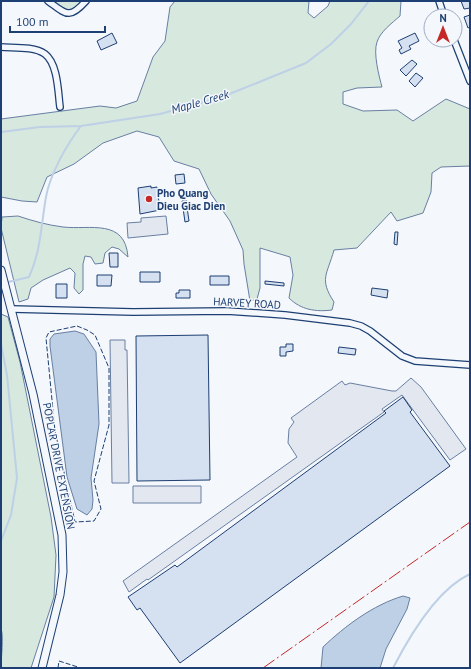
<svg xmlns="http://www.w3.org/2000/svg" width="471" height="669" font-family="'PT Sans',sans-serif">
  <rect width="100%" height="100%" fill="#f4f7fb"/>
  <!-- green -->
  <path fill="#d7e8df" stroke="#687fa3" d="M53 1H83L70 11 61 7Z
    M175 1H309L308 13 314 18 328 6 330 1H401L400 16C392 23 380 32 377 42 373 53 379 76 382 87L357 88 343 92V104L363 111 397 110 413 121 446 99 470 109V166L441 167 432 173 431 192 423 213 397 221 391 212 357 248 334 250C327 275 319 279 334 302L332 310C316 312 301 310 289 298L293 275 290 257 260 248V288L257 299 250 301 244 264 243 250 230 221 211 194 199 169 174 161 159 137 137 131 103 143 74 164 47 177 37 202 22 201 1 197V119L100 106 116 108 137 101 153 57 165 41 170 7Z
    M18 216C33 221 47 225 63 227 90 230 125 218 128 257L119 249 112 247 105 253 103 263 95 264 91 257 85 256 83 264V290L79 294 74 288 75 273 70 268 43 280 31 288 28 299 19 302 1 228 2 217Z
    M1 314 8 317 20 362 51 517 56 555 54 597 31 668H1C1 659 4 635 1 629Z"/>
  <!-- parking -->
  <path fill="#e3e8f0" stroke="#687fa3" d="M166 216 168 234 128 238 127 223 141 222V218Z
    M110 340H125V350H127L129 483H112Z
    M411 378 421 387 466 449 450 460 402 395 382 409 384 412 148 580 147 579 129 592 123 581 297 457 288 443 289 429 294 422 291 418 342 381 345 385 350 383 392 391H396Z
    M133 486H201V503H133Z"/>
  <!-- water -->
  <path fill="#bed0e5" stroke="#687fa3" d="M75 331 84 334 96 352 99 424 91 478 93 500 92 509 87 515 77 509 67 477 50 346V339L54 334Z
    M403 596 410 598 407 609 386 649 380 668H321L323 647C345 626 373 605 403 596Z"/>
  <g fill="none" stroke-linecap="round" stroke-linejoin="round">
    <!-- stream -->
    <path stroke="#bed0e5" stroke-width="2" d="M1 132 40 127 81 126 160 114 222 97 306 63 331 44 351 24 369 1
      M8 282 29 277C41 251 41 225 46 197 50 174 67 144 81 126
      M1 306V322
      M1 344 7 375 17 478 11 515 1 541
      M393 668C409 637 437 589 470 574"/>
  </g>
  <!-- building -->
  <path fill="#d5e0f0" stroke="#1d3f73" d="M461 1H470V8L464 9Z
    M470 15V27L468 28 464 17Z
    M112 33 117 43 101 50 97 41Z
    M415 33 419 41 409 46 411 49 401 54 399 50 402 48 398 41Z
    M412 60 417 64 406 76 400 70Z
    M416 73 423 78 415 87 409 81Z
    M184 174 185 183 176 184 175 175Z
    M151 186V188L157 187 160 210 140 214 138 188Z
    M186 200 189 221 185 222 182 201Z
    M395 232H398L397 245 394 244Z
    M109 253H118V267H110Z
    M140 272H160V282H140Z
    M97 275H112L111 286H97Z
    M210 276H229V285H210Z
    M265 281 284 283V286L265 284Z
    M56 284H67V298H56Z
    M372 288 388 290 387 298 371 295Z
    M179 290H190V298H176V293H179Z
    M208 335 210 480 137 481 136 336Z
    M286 344H293V351L286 352V356H280V347H286Z
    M339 347 356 349 355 355 338 353Z
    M403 397 412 410 410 412 450 466 180 663 140 608 137 610 128 597 175 565 177 567 386 413 384 411Z"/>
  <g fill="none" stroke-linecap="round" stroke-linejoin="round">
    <!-- minor casing -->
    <g stroke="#1d3f73" stroke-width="8">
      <path id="minor" d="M48 1C66 14 69 20 86 1
        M439 1 444 16
        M454 40 470 81
        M1 47C13 48 34 46 45 54 58 64 58 92 60 107
        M12 309 133 312 227 311 285 315 350 323 361 326 370 331 402 356 415 361 470 365"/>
    </g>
    <!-- tertiary casing -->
    <g stroke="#1d3f73" stroke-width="9">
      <path id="tertiary" d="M1 270 33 394 62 535 63 572 60 595 42 668"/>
    </g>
    <!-- minor -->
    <use href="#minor" stroke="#f4f7fb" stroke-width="5.5"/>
    <!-- tertiary -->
    <use href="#tertiary" stroke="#f4f7fb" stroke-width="7"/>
    <!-- fence -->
    <path stroke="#1d3f73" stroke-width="1" stroke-dasharray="5 2" stroke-linecap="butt" d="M77 326 87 330 95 335 109 368V425L94 481 101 509 94 521 75 522 55 431 46 338 49 332Z
      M58 668 59 661 81 668"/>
    <!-- power -->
    <path stroke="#c62828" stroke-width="1" stroke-dasharray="14 3 2 3" stroke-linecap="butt" d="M263 668 470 522"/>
  </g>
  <!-- markers -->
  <circle fill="#c62828" stroke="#f4f7fb" stroke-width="1.5" cx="149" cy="199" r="4"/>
  <g text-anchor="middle" stroke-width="3" stroke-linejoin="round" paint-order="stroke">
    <!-- poi labels -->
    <g font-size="11" font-weight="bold" fill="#1d3f73" stroke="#f4f7fb" text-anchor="start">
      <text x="157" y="197">Pho Quang<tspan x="157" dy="13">Dieu Giac Dien</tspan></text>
    </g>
    <!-- street labels -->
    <g font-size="11" fill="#1d3f73" stroke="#f4f7fb">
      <text transform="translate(247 303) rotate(3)" y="4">HARVEY ROAD</text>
      <text transform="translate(59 466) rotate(79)" y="4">POPLAR DRIVE EXTENSION</text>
    </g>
    <!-- water labels -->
    <g font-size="12" font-style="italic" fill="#1d3f73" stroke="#f4f7fb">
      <text transform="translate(200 102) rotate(-16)" y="4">Maple Creek</text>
    </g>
  </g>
  <!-- border -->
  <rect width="471" height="669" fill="none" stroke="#1d3f73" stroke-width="4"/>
  <!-- north arrow -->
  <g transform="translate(443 28)"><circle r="19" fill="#f4f7fb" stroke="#9eadc5"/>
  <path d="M0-3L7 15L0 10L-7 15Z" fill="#c62828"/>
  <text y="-6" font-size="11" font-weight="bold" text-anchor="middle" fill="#1d3f73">N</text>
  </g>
  <!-- scale -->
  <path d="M10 26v6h95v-6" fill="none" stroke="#1d3f73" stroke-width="2"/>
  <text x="16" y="26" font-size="12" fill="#1d3f73" stroke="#f4f7fb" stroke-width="3" paint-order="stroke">100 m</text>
</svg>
